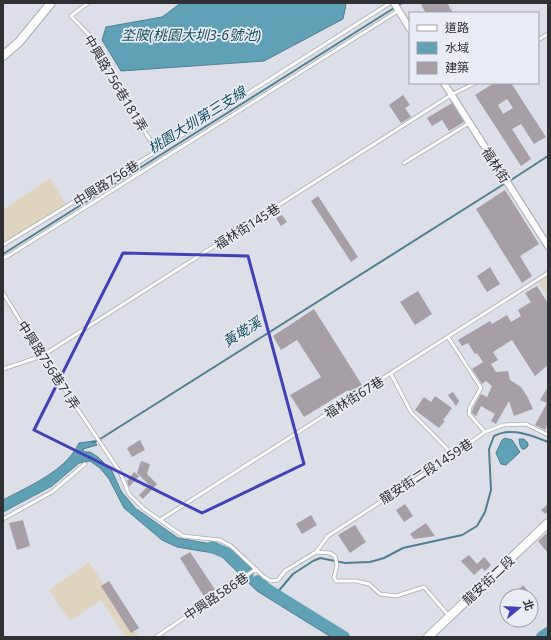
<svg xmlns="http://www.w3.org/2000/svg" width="551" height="640" font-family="'Noto Sans','Noto Sans TC',sans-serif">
  <rect width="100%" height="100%" fill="#dcdfe7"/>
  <!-- industrial -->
  <path fill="#dfd4c0" d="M50 178 67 206 3 245V210Z
    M548 275V298L538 281Z
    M89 562 139 637H126L101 600 70 621 49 590Z"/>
  <!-- water -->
  <path fill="#60a1b6" stroke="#517f8f" d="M181 3H345L346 5 343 19 264 61 121 71 102 40 106 27 162 17Z
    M505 438 512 440 520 452 506 465 501 464 496 453 502 440Z
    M519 439H524L528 443V446L525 449H522L520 445Z
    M94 441 97 445 83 449 84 452H90L98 457 112 471 121 491 135 508 178 538 211 544 219 547 253 577 272 592 340 637H331L257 591 220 555 213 553 177 547 162 540 124 508 109 479 100 468 90 461 79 463 52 486 3 512V500C29 486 66 471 79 443Z"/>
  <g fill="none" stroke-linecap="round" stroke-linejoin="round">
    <!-- stream -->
    <path stroke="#517f8f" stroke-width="2" d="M511 180 548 156
      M3 254 402 3
      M92 442 97 441 504 184
      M276 594 293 574 313 561 320 558 345 563 370 562 384 558 403 548 462 535 477 526 485 512 491 490 489 449 494 436C512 427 531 435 548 442"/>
    <!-- river -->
    <path stroke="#60a1b6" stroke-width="12" d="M212 547 233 556 248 573
      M258 581 265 588 344 637
      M542 637 548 633"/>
  </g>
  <!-- building -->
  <path fill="#a69fa5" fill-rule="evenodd" d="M424 3H447L453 13H426L421 5Z
    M494 83H511L546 137 534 144 521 124 512 129 531 159 521 166 475 95ZM507 99 513 108 503 114 498 105Z
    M403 95 410 105 405 108 411 117 401 123 389 105Z
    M452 103 464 122 449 131 442 120 432 126 427 118Z
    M505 190 539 244 520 256 532 276 522 283 476 209Z
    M318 196 358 257 351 262 311 201Z
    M282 215 287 222 281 226 276 218Z
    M490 267 500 284 487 292 477 276Z
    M537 286 548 303V365L535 376 512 340 493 352 498 360 491 364 496 372 508 371 510 380 521 387 527 396 533 409 514 416 509 401 496 424 491 421 495 414 481 406 476 416 472 413 473 408 481 394 487 397 492 386 486 381 482 384 472 369 483 362 477 353 475 354 468 343 462 346 458 340 490 321 492 324 507 315 511 322 521 316 518 310 531 302 525 293Z
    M418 291 432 314 415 325 400 302Z
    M314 309 362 385 350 393 348 390 304 417 290 395 321 377 297 340 281 350 273 336Z
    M548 387V424L545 430 535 425 547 403 540 400Z
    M453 392 459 401 456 406 448 395Z
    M435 396 452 408 443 420 445 421 439 428 415 410 424 397 431 402Z
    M140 440 145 450 132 457 127 448Z
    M141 461 150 464 147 474 157 484 143 499 139 495 149 485 137 473Z
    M134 472 139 476 129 487 127 481Z
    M405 504 413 516 404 522 396 510Z
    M548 504V512L545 514 541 510Z
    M311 515 317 525 302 534 296 524Z
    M23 520 30 546 17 550 9 523Z
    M426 523 435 536 414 539 410 534Z
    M355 525 366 542 350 553 338 535Z
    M548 532V553L538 541Z
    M190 552 216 591 205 598 180 558Z
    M469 555 477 564 484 557 491 565 485 571 482 568 474 575 461 561Z
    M109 581 139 628 131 633 101 586Z
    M523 585 532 596H520L516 592Z"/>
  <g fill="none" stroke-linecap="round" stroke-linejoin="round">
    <!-- service casing -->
    <g stroke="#a9acb4" stroke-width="4.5">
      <path id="service" d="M88 3 71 16 88 34 107 72 157 151
        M538 40 548 34
        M404 163 469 123
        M3 245 157 151 390 3
        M3 258 8 256 398 11
        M3 293 42 356 120 472 129 494 144 509 183 536 220 540 231 546 264 577 271 581 278 580 285 571 316 552 330 553 335 556 337 565 334 577 336 581H356L369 584 380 594 396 596 424 587 449 616
        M448 337 481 388 470 407 469 414 485 432
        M3 369 42 356 451 95 475 83
        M391 374 411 412 453 455
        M3 519 52 492 85 464
        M160 520 548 273
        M316 552 328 536 453 455 485 432 503 425 526 424 548 435
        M156 637 256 569"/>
    </g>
    <!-- minor casing -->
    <g stroke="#a9acb4" stroke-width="8">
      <path id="minor" d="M394 3 410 29
        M444 83 548 246"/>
    </g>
    <!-- tertiary casing -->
    <g stroke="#a9acb4" stroke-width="10">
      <path id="tertiary" d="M3 56 19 42 51 3
        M428 637 548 523"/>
    </g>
    <!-- service -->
    <use href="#service" stroke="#fff" stroke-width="3"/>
    <!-- minor -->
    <use href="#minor" stroke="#fff" stroke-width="6"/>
    <!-- tertiary -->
    <use href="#tertiary" stroke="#fff" stroke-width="8"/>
  </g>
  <!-- marked area -->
  <path fill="none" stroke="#4241b7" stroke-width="3" stroke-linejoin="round" d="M123 253 248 256 304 464 202 513 34 430Z"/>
  <g text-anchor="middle" stroke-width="3.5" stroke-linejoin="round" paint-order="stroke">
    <!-- street labels -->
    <g font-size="13" fill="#2f3033" stroke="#e9ecf5">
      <text transform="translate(116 83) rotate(59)" y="5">中興路756巷181弄</text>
      <text transform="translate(496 165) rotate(57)" y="5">福林街</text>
      <text transform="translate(106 183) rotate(-32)" y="5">中興路756巷</text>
      <text transform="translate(247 226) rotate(-32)" y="5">福林街145巷</text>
      <text transform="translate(49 365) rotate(57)" y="5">中興路756巷71弄</text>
      <text transform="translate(354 397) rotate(-32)" y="5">福林街67巷</text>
      <text transform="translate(426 471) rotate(-33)" y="5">龍安街二段1459巷</text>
      <text transform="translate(488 580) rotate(-43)" y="5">龍安街二段</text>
      <text transform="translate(216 596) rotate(-34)" y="5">中興路586巷</text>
    </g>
    <!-- water labels -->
    <g font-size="14" font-style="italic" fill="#154d5d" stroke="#e9ecf5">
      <text x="191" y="40">坔陂(桃園大圳3-6號池)</text>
      <text transform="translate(197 120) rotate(-32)" y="5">桃園大圳第三支線</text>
      <text transform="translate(242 332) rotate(-32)" y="5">黃墘溪</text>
    </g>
  </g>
  <!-- border -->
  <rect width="551" height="640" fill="none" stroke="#2f3033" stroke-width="8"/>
  <!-- legend -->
  <rect x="409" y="12" width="130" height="72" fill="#e9ecf5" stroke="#9fa1a7"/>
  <rect x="417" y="25" width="20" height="6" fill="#ffffff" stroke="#9fa1a7"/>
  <text x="445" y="32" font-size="12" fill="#2f3033">道路</text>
  <rect x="417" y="42" width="20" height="12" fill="#60a1b6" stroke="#9fa1a7"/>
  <text x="445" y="52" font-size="12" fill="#2f3033">水域</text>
  <rect x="417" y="62" width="20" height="12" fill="#a69fa5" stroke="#9fa1a7"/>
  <text x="445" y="72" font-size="12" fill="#2f3033">建築</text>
  <!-- north arrow -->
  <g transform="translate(519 608) rotate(72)"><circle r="19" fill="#e9ecf5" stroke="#9fa1a7"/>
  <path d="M0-3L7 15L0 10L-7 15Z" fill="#4241b7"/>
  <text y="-6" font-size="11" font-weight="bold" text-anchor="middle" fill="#2f3033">北</text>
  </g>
</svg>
